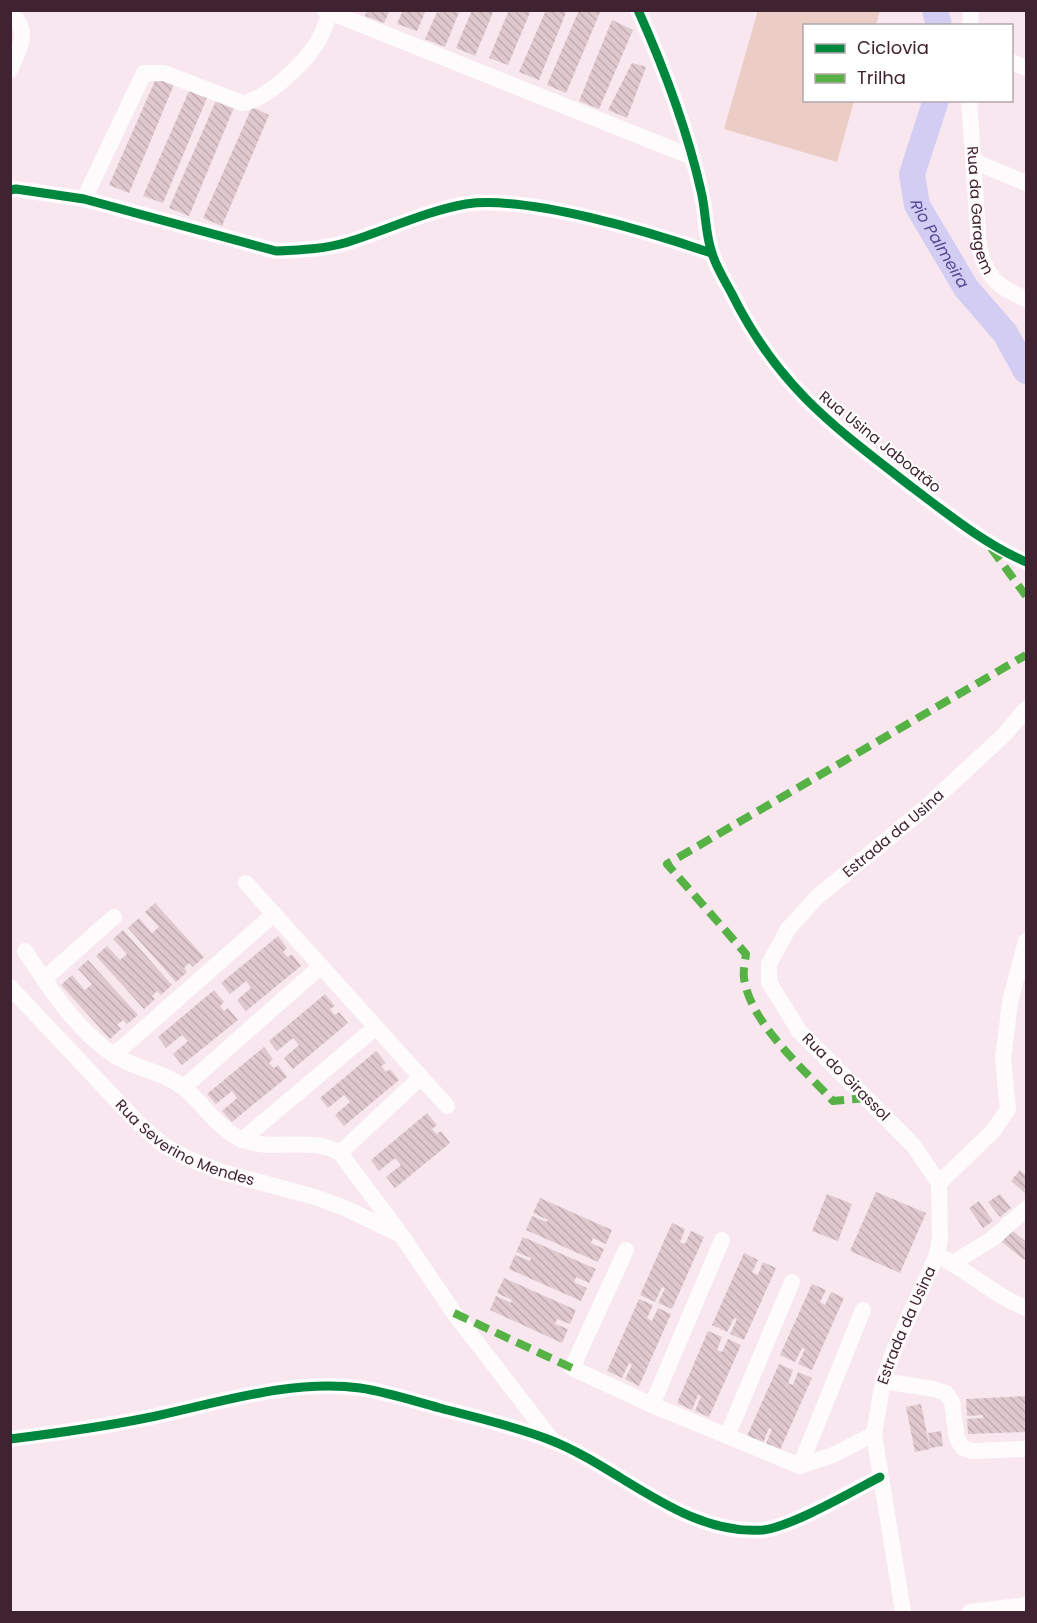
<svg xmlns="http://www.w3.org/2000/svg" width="1037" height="1623" font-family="Poppins,sans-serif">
  <defs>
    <pattern id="building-back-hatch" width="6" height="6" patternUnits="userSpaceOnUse" patternTransform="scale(1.5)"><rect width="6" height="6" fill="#dfc9cf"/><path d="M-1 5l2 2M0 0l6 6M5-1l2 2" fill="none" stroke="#c0acb2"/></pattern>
  </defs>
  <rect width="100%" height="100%" fill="#f8e7ef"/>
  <!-- green -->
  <path fill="#ebcdc6" d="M758 10 880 11 876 25 804 26V100L854 101 837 162 724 129Z"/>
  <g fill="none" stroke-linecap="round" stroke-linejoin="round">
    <!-- river -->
    <g stroke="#d4cdf3" stroke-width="26">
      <path d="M935 10 939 26"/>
      <path id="s1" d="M936 100 912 174 917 205 966 288 1005 333 1026 371"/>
    </g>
  </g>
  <!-- building -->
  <path fill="url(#building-back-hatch)" d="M367 10H390L384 23 365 16Z
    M403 10H426L417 31 397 24Z
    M438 10H460L445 47 425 39Z
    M472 10H494L475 56 456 48Z
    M509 10H531L508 65 489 58Z
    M546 10H567L539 80 519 72Z
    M579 10H601L566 93 547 85Z
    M612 20 633 30 599 109 579 101Z
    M632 63 646 67 627 118 608 110Z
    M158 74 175 82 129 193 109 185Z
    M192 84 209 93 163 203 143 196Z
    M218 96 235 105 189 216 169 208Z
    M252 107 269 115 222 226 203 218Z
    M155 903 204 957 193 967 189 963 184 968 187 972 176 982 128 928 139 918 152 933 159 927 145 912Z
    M123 930 172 985 161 995 157 991 152 996 155 999 144 1009 96 956 107 946 120 960 127 954 113 939Z
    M278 936 287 948 283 952 288 957 292 954 301 966 246 1011 237 1000 251 988 246 981 230 994 221 983Z
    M88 960 138 1015 127 1024 123 1020 117 1025 121 1029 110 1039 61 985 72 975 85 990 92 984 78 969Z
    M214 990 224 1002 220 1006 224 1011 228 1008 238 1020 182 1065 173 1054 188 1041 182 1035 166 1048 158 1037Z
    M325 994 335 1006 330 1009 335 1015 339 1012 348 1023 293 1069 284 1058 299 1045 293 1038 277 1051 269 1041Z
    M264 1047 273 1059 269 1063 274 1068 278 1065 287 1077 232 1122 222 1111 237 1098 232 1091 216 1104 207 1094Z
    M376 1051 386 1063 381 1066 386 1072 390 1069 399 1080 344 1126 335 1115 350 1102 344 1095 328 1108 320 1098Z
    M427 1113 437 1125 432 1129 437 1134 441 1131 450 1143 395 1188 386 1177 401 1165 395 1158 379 1171 371 1160Z
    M1020 1170 1026 1176V1194L1011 1181Z
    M876 1192 926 1213 900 1273 850 1251Z
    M827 1194 852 1204 838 1241 812 1231Z
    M1000 1194 1011 1208 1000 1217 988 1202Z
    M540 1198 612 1230 606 1244 593 1238 591 1243 604 1249 598 1262 526 1230 532 1216 547 1222 548 1220 533 1213Z
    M979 1201 993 1221 983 1228 969 1208Z
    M672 1223 685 1229 680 1242 685 1244 691 1231 704 1237 672 1309 658 1303 665 1288 662 1287 655 1302 640 1295Z
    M1012 1230 1026 1242V1256L1024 1260 1002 1242Z
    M523 1237 596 1269 589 1283 576 1277 574 1282 587 1288 581 1301 509 1269 515 1255 530 1261 531 1258 516 1252Z
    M744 1253 758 1260 752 1272 758 1275 763 1262 776 1268 744 1340 730 1334 737 1319 734 1318 727 1332 712 1325Z
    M504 1278 576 1310 570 1324 557 1319 555 1324 568 1329 562 1343 490 1310 496 1296 511 1303 512 1300 497 1293Z
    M812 1284 826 1290 820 1302 825 1305 831 1292 844 1298 812 1370 798 1364 805 1349 802 1348 795 1362 780 1355Z
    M639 1299 653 1305 647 1318 652 1321 658 1308 671 1314 639 1386 625 1379 632 1365 629 1363 622 1378 607 1371Z
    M708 1331 722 1337 717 1350 722 1352 728 1339 741 1345 709 1417 695 1411 701 1396 698 1395 692 1410 677 1403Z
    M779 1364 793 1370 788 1383 793 1385 798 1372 812 1378 780 1450 766 1444 772 1429 769 1428 763 1443 747 1436Z
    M1026 1396V1432L968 1434 967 1419 983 1418V1415L967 1416 966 1399Z
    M921 1404 930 1449 915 1452 906 1407Z
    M941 1431 943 1446 930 1448 928 1433Z"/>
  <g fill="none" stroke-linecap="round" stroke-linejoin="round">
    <!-- minor -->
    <g stroke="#fefbfd" stroke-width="16">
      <path d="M325 10 692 157"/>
      <path d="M638 10C664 68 687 129 701 191 706 211 705 234 712 253 716 267 725 281 732 294 778 387 833 426 913 488 949 515 985 544 1026 562"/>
      <path d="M10 13C32 30 19 49 10 70"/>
      <path d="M970 26 971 10"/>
      <path d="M1012 62 1026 68"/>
      <path id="s2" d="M969 100 979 246C986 277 997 287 1026 299"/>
      <path d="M973 161 1026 183"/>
      <path d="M10 190 16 189 84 199 276 251C300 250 325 249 348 242 387 230 426 211 466 204 528 195 650 232 711 253"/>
      <path d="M84 199 144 73H164L242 103C267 100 304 63 317 43 323 34 326 22 330 13"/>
      <path d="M246 883 447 1106"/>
      <path d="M25 951C49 987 76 1030 114 1055 135 1069 163 1071 184 1088 204 1104 217 1128 241 1139 272 1153 310 1135 340 1153L402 1236 454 1313 552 1440"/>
      <path d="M44 979 114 917"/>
      <path id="s3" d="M10 987 139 1124 165 1146 189 1159 222 1172 315 1197 345 1208 399 1234"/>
      <path d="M114 1055 274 914"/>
      <path d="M184 1087 321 966"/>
      <path d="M242 1140 376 1027"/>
      <path d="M340 1153 421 1077"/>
      <path id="s4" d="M939 1183 913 1145 799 1031 769 982V964L788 929 816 898 925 808 1005 734 1026 709"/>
      <path d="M939 1183 993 1131 1008 1109 1003 1059 1010 1002 1026 941"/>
      <path id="s5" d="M626 1250 572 1368 652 1405 800 1466 833 1455 874 1434 883 1381 896 1345 937 1255 940 1238 939 1183"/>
      <path d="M937 1255C969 1271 993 1295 1026 1308"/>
      <path d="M953 1263 992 1239 1026 1209"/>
      <path d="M883 1381 934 1389 946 1393 952 1402 957 1439 963 1448 972 1451 1026 1449"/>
      <path d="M652 1405 722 1240"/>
      <path d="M874 1434 903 1612"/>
      <path d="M727 1436 792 1282"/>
      <path d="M10 1439C59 1433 108 1426 156 1416 221 1402 293 1379 360 1388 387 1392 414 1401 440 1408 477 1418 515 1426 550 1440 620 1467 684 1536 763 1530 791 1527 853 1491 880 1477"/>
      <path d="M800 1466 863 1310"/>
      <path d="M970 1612 1026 1605"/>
    </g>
    <!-- quiet -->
    <path stroke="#57b246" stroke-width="8" stroke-dasharray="15 8" stroke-linecap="butt" d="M991 548 1026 596
      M867 1098 833 1101C803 1068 750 1023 744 978 743 970 745 962 746 954L667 864 1026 655
      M454 1313 572 1368"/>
    <!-- cycleway casing -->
    <g stroke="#fff" stroke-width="13">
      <path id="cycleway" d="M638 10C664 68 687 129 701 191 706 211 705 234 712 253 716 267 725 281 732 294 778 387 833 426 913 488 949 515 985 544 1026 562
        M10 190 16 189 84 199 276 251C300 250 325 249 348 242 387 230 426 211 466 204 528 195 650 232 711 253
        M10 1439C59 1433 108 1426 156 1416 221 1402 293 1379 360 1388 387 1392 414 1401 440 1408 477 1418 515 1426 550 1440 620 1467 684 1536 763 1530 791 1527 853 1491 880 1477"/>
    </g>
    <!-- cycleway -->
    <use href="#cycleway" stroke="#00873e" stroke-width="9"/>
  </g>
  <g text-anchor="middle" stroke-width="4.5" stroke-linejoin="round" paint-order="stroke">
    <!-- street labels -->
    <g font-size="15" fill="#3f2331" stroke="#fff">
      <text dy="5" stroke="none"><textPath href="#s2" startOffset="111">Rua da Garagem</textPath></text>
      <text transform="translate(880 442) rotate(39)" y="5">Rua Usina Jaboatão</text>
      <text dy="5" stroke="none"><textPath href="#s4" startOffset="465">Estrada da Usina</textPath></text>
      <text transform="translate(846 1077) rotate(45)" y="5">Rua do Girassol</text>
      <text dy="5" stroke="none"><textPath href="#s3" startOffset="238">Rua Severino Mendes</textPath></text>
      <text dy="5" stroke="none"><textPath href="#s5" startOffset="573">Estrada da Usina</textPath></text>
    </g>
    <!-- water labels -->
    <g font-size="16" font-style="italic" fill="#544993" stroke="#fff">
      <text dy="6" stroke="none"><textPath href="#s1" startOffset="154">Rio Palmeira</textPath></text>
    </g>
  </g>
  <!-- border -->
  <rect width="1037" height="1623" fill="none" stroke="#3f2331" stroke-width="24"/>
  <!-- legend -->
  <rect x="803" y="24" width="210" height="78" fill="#ffffff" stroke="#b2a7ad" stroke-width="1.5"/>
  <rect x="815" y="44" width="30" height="9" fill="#00873e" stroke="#b2a7ad" stroke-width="1.5"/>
  <text x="857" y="54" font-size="18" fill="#3f2331">Ciclovia</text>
  <rect x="815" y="74" width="30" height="9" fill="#57b246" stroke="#b2a7ad" stroke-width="1.5"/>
  <text x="857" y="84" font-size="18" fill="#3f2331">Trilha</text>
</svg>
